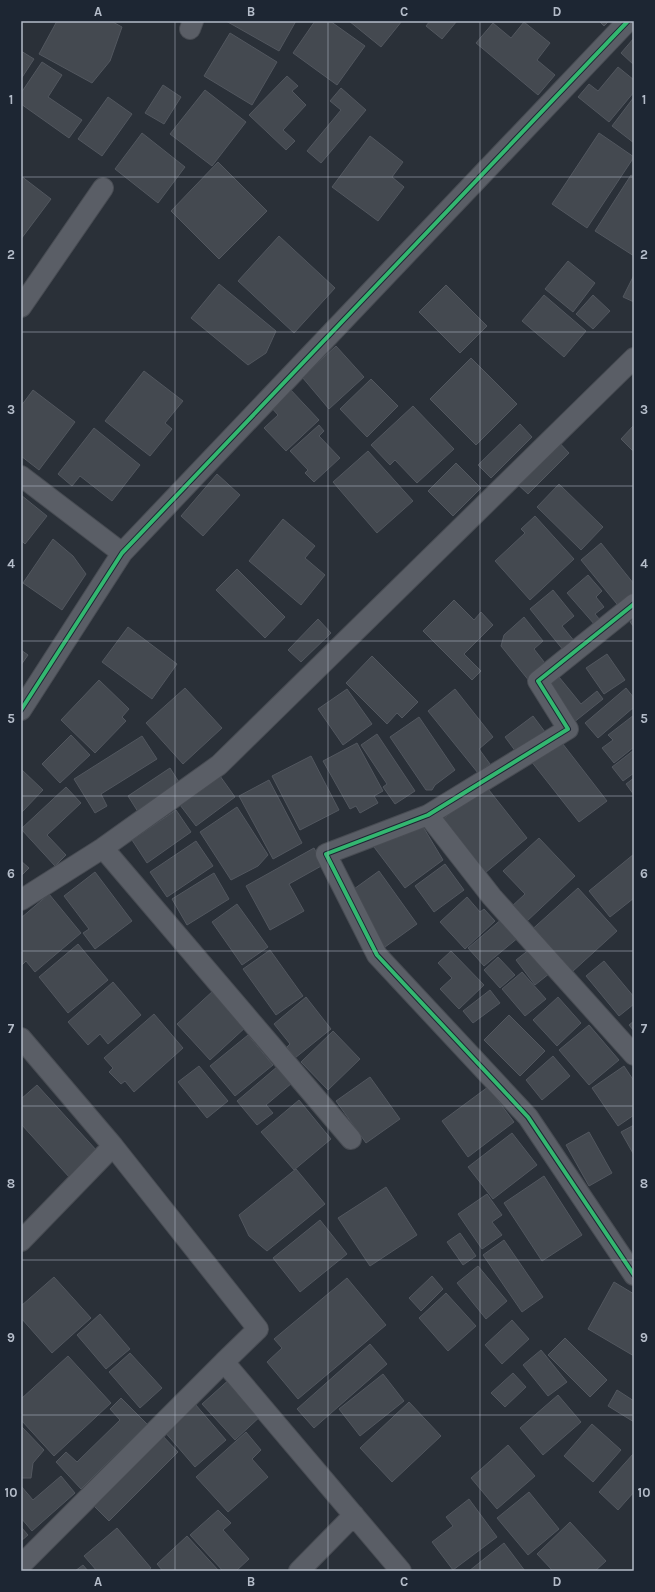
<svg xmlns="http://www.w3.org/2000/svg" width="655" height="1592" font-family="Karla,sans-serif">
  <rect width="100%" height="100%" fill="#2a3038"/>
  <!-- building -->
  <path fill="#444950" stroke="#52575f" d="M57 21H111L122 27 110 61 92 83 39 54Z
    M226 21H296L279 51Z
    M315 21H330L365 46 337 85 293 53Z
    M349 21H402L381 47Z
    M430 21H457L442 39 426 26Z
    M599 21H609L604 26Z
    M524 22 550 43 537 60 555 75 538 95 476 43 493 23 511 38Z
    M230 33 277 62 252 105 204 76Z
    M634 38V65L621 53Z
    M21 51 34 59 21 79Z
    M42 62 62 75 48 97 82 120 69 138 21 104V93Z
    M618 67 634 80V92L609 122 578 97 589 84 598 91Z
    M287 76 298 86 292 91 306 105 283 130 295 141 286 150 249 115Z
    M163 85 181 97 164 124 145 113Z
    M341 88 366 110 321 163 307 151 341 110 330 101Z
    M205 90 246 122 212 166 170 134Z
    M108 97 132 114 102 156 78 139Z
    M634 97V143L612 126Z
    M142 133 185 167 158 203 115 169Z
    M599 133 634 157 587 228 552 204Z
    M370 136 403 162 392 177 404 187 378 221 332 187Z
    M218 162 267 211 219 259 171 211Z
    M631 175 634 177V256L595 231Z
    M21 176 51 199 21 239Z
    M279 236 335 288 294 333 238 281Z
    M568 261 595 283 573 312 545 289Z
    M634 275V302L623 297Z
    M219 284 276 331 266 353 248 365 191 318Z
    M446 285 487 326 460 353 419 312Z
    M544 295 586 331 564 357 522 321Z
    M593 295 610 311 593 329 576 314Z
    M336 346 364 377 329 409 302 377Z
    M471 358 517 404 476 445 430 399Z
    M144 371 183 401 165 423 172 429 150 456 105 421Z
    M371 379 398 406 367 437 340 409Z
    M289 388 319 420 286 451 264 428 278 415 270 406Z
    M33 390 75 422 39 470 21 456V406Z
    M413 406 454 449 417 483 395 460 390 465 371 445Z
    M520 424 532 437 491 478 478 465Z
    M319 425 324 431 319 436 340 458 314 482 305 473 308 470 290 451Z
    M634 425V452L621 439Z
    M94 428 140 465 112 501 80 476 72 486 58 474Z
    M555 438 569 453 528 494 513 480Z
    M368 451 413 501 377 533 333 482Z
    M456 463 481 488 453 516 428 491Z
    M217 474 240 495 203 536 181 516Z
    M559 484 603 527 581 550 537 507Z
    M21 495 47 516 25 544 21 540Z
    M535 516 574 559 530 600 495 561 525 533 521 529Z
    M283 519 315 546 305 558 325 575 301 605 249 561Z
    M53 539 73 556 86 574 62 610 23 583Z
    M601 543 634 584V599L621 609 581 560Z
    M237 569 285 617 265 638 216 590Z
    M588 575 602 591 596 597 604 607 595 614 600 620 595 625 567 593Z
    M553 590 574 616 562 626 575 642 564 651 530 609Z
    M454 600 474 620 481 612 493 625 464 654 481 671 472 680 423 631Z
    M524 617 543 641 534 649 548 667 530 682 501 646 504 635Z
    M318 619 331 633 301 662 288 650Z
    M634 619V627L630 622Z
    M128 627 177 664 152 699 102 662Z
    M21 650 28 655 21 665Z
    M607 654 625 680 604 694 586 668Z
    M372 656 418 702 402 718 397 713 387 724 346 683Z
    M559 677 581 704 597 691 603 699 573 723 545 688Z
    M99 680 129 709 122 717 126 721 95 753 61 720Z
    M185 688 222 728 183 764 146 723Z
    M626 688 634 698V707L598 738 585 723Z
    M347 689 372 724 343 745 318 709Z
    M455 689 493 737 479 749 490 764 478 773 428 711Z
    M634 715V747L614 763 602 748 613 740 608 735Z
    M533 716 545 732 519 756 505 737Z
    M419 717 455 770 435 785 432 790H426L390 737Z
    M377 734 415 791 395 804 383 787 387 784 361 745Z
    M71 735 90 755 60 783 42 764Z
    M142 736 157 759 101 794 107 806 95 813 74 779Z
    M559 739 607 801 579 822 531 761Z
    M357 743 383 791 374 796 378 803 360 813 356 806 350 809 323 761Z
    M634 750V773L623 781 612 767Z
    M311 756 339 810 300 830 272 776Z
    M170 768 182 787 140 815 128 796Z
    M21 769 43 790 21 813Z
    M220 776 235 797 196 826 180 805Z
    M634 778V795L626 784Z
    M269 780 302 843 273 859 239 796Z
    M485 785 527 838 485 873 442 820Z
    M66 787 81 803 47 835 66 855 55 866 21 829Z
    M237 807 268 855 258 866 231 880 200 832Z
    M176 810 191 832 147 863 132 840Z
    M422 825 443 860 405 888 371 843Z
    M539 838 575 876 525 923 511 907 525 894 503 871Z
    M196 841 213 866 167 897 150 872Z
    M314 848 323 865 289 884 304 911 270 930 246 886Z
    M634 854V898L610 917 589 891Z
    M21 861 29 868 21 876Z
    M445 864 464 890 434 912 415 886Z
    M379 871 417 924 385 947 347 894Z
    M95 872 132 921 95 949 83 933 89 929 64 896Z
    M214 873 229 899 187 925 172 899Z
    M578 888 617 931 572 972 527 934Z
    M49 894 81 933 35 972 26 961 21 966V918Z
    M467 897 480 912 484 909 495 921 465 949 440 922Z
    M237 904 268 947 242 965 212 922Z
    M503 918 519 937 484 966 468 948Z
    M78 944 108 980 68 1013 39 977Z
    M530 949 550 973 535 985 516 960Z
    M270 950 303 996 276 1015 243 969Z
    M451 951 484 985 459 1009 440 989 452 978 438 963Z
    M498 957 515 975 500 988 484 970Z
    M604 961 634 997V1004L619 1016 586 976Z
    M522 972 546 999 525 1016 502 989Z
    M113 982 141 1015 108 1044 100 1034 88 1045 68 1022Z
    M214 990 247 1026 210 1060 177 1024Z
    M490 990 500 1003 473 1023 463 1011Z
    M306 997 331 1029 295 1058 287 1047 290 1044 274 1024Z
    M558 997 581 1023 557 1046 533 1020Z
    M154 1014 183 1048 134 1092 125 1081 121 1084 109 1072 113 1068 104 1058Z
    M509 1015 545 1051 520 1076 484 1040Z
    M634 1021V1031L629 1025Z
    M589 1025 619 1060 589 1085 559 1050Z
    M333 1031 360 1059 328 1090 301 1062Z
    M248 1035 273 1065 235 1096 210 1066Z
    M553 1056 570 1076 542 1100 526 1080Z
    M199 1066 228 1101 207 1118 178 1082Z
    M278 1066 292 1083 266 1105 273 1113 257 1125 237 1101Z
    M624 1066 634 1081V1115L618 1126 592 1088Z
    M370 1077 400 1119 366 1143 336 1101Z
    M37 1085 98 1152 70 1178 21 1124V1099Z
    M488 1087 514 1122 468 1157 442 1121Z
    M299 1100 331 1139 294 1170 261 1132Z
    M634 1125V1155L621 1132Z
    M589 1132 612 1173 589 1186 566 1145Z
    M512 1133 537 1165 493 1199 468 1167Z
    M296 1169 325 1204 267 1251 249 1236 239 1215Z
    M544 1176 582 1235 542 1261 504 1203Z
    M386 1187 417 1235 370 1266 338 1218Z
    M487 1194 502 1215 492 1222 502 1235 482 1249 458 1214Z
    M320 1220 347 1254 300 1292 273 1258Z
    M460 1233 476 1256 463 1265 447 1242Z
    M504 1240 543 1297 522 1312 483 1255Z
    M478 1266 507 1301 486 1319 457 1283Z
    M432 1276 443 1289 421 1311 409 1298Z
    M54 1277 91 1318 52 1353 21 1318V1306Z
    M347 1278 386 1325 298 1399 267 1362 282 1348 274 1339Z
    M614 1282 634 1294V1356L588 1329Z
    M446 1293 476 1326 448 1351 419 1318Z
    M100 1314 130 1349 106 1369 77 1335Z
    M512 1320 529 1339 502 1364 485 1345Z
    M565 1338 607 1380 590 1397 548 1355Z
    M370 1344 387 1364 314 1428 297 1409Z
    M541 1350 567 1382 548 1396 523 1365Z
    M130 1353 162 1388 140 1408 109 1372Z
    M68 1356 111 1403 54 1456 21 1420V1399Z
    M513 1373 526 1387 505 1407 491 1393Z
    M383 1374 404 1401 360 1436 339 1409Z
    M232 1377 264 1413 235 1440 202 1404Z
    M617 1390 634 1401V1422L608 1406Z
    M558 1395 581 1422 543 1455 520 1428Z
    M121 1398 147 1424 81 1489 56 1462 66 1452 77 1462 120 1420 110 1409Z
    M409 1402 441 1436 392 1482 360 1448Z
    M195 1404 226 1440 195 1467 164 1431Z
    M592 1424 621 1450 593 1482 564 1456Z
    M21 1426 44 1450 33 1463 31 1478H21Z
    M246 1432 261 1450 252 1459 268 1477 228 1512 196 1477Z
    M160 1433 178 1452 109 1521 91 1503Z
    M508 1445 535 1476 497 1509 471 1478Z
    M634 1453V1492L618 1510 599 1492Z
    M61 1476 75 1493 32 1531 21 1518V1486L33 1500Z
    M529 1492 559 1529 528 1555 497 1518Z
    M469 1499 497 1537 453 1570 432 1542 453 1526 446 1517Z
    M218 1510 231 1523 223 1530 249 1559 236 1571H223L190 1535Z
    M570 1522 606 1561 595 1571H553L537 1554Z
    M21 1527 28 1535 21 1541Z
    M117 1528 151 1568 147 1571H97L84 1556Z
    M187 1536 219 1571H163L157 1564Z
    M504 1543 525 1571H469Z
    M83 1565 88 1571H75Z"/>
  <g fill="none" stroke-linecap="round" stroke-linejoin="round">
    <!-- street casing -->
    <g stroke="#484c53" stroke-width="22">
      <path id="street" d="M190 29 193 21
        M21 307 103 188
        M21 476 122 553
        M634 604 538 681 568 729 428 815 326 854 377 955 528 1117 634 1275
        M21 710 122 553 628 21
        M428 815 492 897 634 1055
        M103 848 351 1139
        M21 900 103 848 219 765 634 358
        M21 1038 113 1146 258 1329 224 1362 401 1571
        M21 1241 113 1146
        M21 1565 224 1362
        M299 1571 354 1515"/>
    </g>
    <!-- street -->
    <use href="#street" stroke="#5a5e66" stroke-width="20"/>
    <!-- cycleway casing -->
    <g stroke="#1d2633" stroke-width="6">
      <path id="cycleway" d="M634 604 538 681 568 729 428 815 326 854 377 955 528 1117 634 1275
        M21 710 122 553 628 21"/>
    </g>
    <!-- cycleway -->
    <use href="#cycleway" stroke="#33b770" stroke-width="4"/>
  </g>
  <!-- grid -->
  <path fill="none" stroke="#b4bcc9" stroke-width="1" stroke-opacity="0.55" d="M175 21V1571M328 21V1571M480 21V1571M21 177H634M21 332H634M21 486H634M21 641H634M21 796H634M21 951H634M21 1106H634M21 1260H634M21 1415H634"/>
  <!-- border -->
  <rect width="655" height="1592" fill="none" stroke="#1d2633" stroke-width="44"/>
  <rect x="22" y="22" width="611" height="1548" fill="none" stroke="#b4bcc9" stroke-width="1.5"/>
  <g font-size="13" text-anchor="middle" font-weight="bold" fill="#b4bcc9">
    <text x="98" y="16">A</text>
    <text x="251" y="16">B</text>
    <text x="404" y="16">C</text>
    <text x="557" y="16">D</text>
    <text x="11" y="104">1</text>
    <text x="644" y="104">1</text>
    <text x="11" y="259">2</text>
    <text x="644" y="259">2</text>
    <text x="11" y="414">3</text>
    <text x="644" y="414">3</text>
    <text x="11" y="568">4</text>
    <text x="644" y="568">4</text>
    <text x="11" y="723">5</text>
    <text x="644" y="723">5</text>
    <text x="11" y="878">6</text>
    <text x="644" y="878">6</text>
    <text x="11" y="1033">7</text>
    <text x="644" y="1033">7</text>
    <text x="11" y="1188">8</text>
    <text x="644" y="1188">8</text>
    <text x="11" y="1342">9</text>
    <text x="644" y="1342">9</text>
    <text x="11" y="1497">10</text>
    <text x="644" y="1497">10</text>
    <text x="98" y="1586">A</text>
    <text x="251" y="1586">B</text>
    <text x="404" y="1586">C</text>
    <text x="557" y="1586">D</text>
  </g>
</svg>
